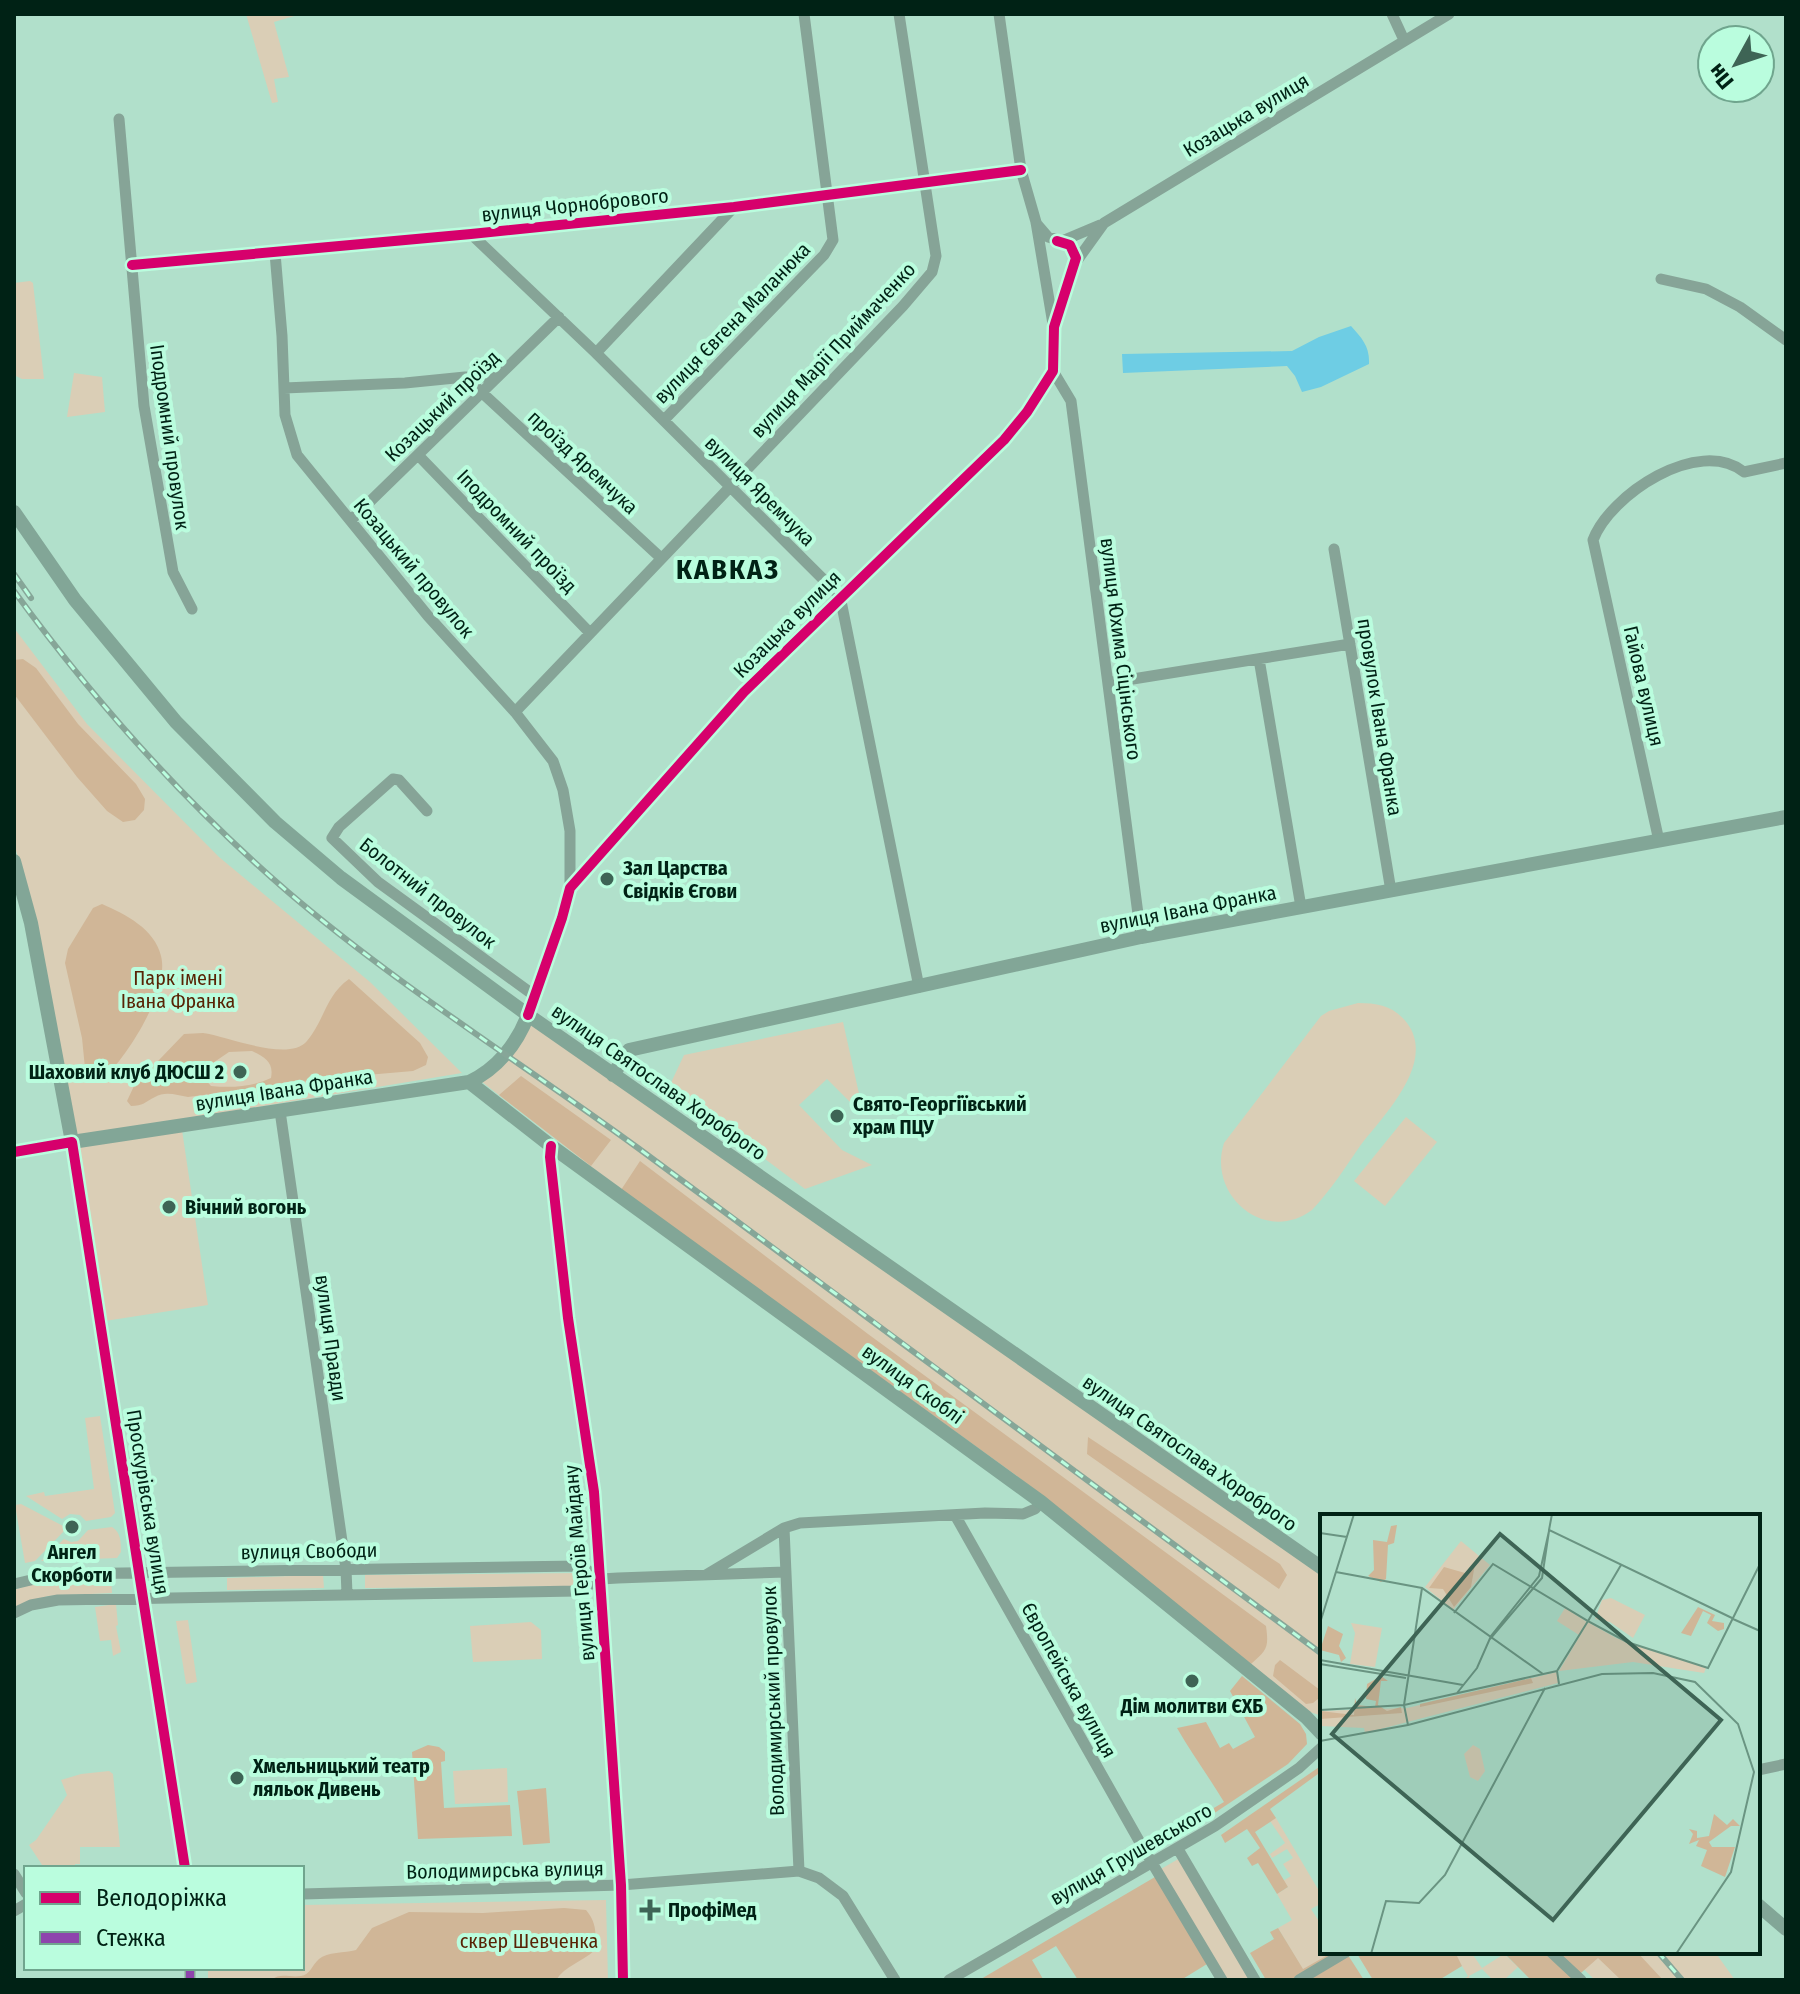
<svg xmlns="http://www.w3.org/2000/svg" width="1800" height="1994" font-family="'Fira Sans Condensed',sans-serif">
  <rect width="100%" height="100%" fill="#b1e0cb"/>
  <!-- green -->
  <path fill="#daceb6" d="M246 14H301L274 22 289 77 274 79 278 102 272 103Z
    M30 281 33 283 44 379H22L14 375V283Z
    M74 373 102 377 105 412 67 417Z
    M14 628 87 724 219 857 370 982 462 1073 76 1137 35 922 14 843Z
    M1358 1003C1378 1003 1394 1006 1407 1023 1437 1063 1383 1116 1360 1146 1345 1168 1330 1191 1312 1210 1265 1245 1207 1195 1224 1143L1321 1016 1329 1011Z
    M530 1022 1322 1573V1716L1310 1712 1017 1476 621 1190 477 1078Z
    M843 1022 864 1116 827 1079 799 1105 842 1150 872 1165 805 1189 669 1087 684 1055Z
    M1406 1117 1437 1142 1385 1206 1354 1181Z
    M182 1130 208 1305 105 1321 77 1146Z
    M100 1416 115 1513 111 1517 86 1521 80 1515 70 1514 62 1519 26 1496 44 1492 45 1496 94 1489 85 1418Z
    M21 1504 67 1528 35 1561 25 1563 15 1505Z
    M112 1527C121 1532 121 1543 121 1552L117 1558 41 1561 64 1539 71 1542 78 1541 88 1530Z
    M582 1573V1586L365 1588V1575Z
    M323 1575 324 1588 227 1590V1578Z
    M111 1578 112 1593 48 1596 14 1607V1590C45 1578 78 1579 111 1578Z
    M116 1604 118 1625 116 1626 121 1652 113 1656 111 1640 100 1641 95 1607Z
    M188 1620 197 1682 186 1684 176 1621Z
    M531 1622 541 1630 542 1659 473 1662 470 1626Z
    M507 1768 508 1802 455 1804 453 1771Z
    M109 1771 113 1774 120 1847H80V1864H75V1868H44L29 1845 36 1840 67 1795 61 1780 81 1774Z
    M1276 1818 1322 1896V1903L1311 1909 1322 1926V1952H1333L1303 1970 1278 1928 1292 1920 1277 1894 1288 1887 1283 1881 1291 1876 1283 1864 1293 1858 1287 1849 1272 1858 1270 1854 1285 1843 1270 1821Z
    M1180 1858 1252 1980H1226L1161 1869Z
    M606 1900 608 1980H208V1968H302V1905Z
    M1471 1952 1482 1968 1504 1954 1518 1967 1504 1980H1493L1482 1969 1469 1976 1470 1980H1463L1468 1976 1454 1953Z
    M1566 1952H1715L1735 1980H1595Z"/>
  <!-- forest -->
  <path fill="#d0b697" fill-rule="evenodd" d="M23 659 36 668 78 724 136 784 145 799 144 810 135 820 123 822 107 811 77 777 14 694V660Z
    M102 904C125 914 155 929 161 956 170 990 127 1057 103 1079L94 1078 85 1068 82 1038 65 963 68 949 93 908Z
    M349 979 420 1043 428 1057 426 1065 413 1071 332 1078 188 1097C177 1095 165 1091 155 1097 145 1102 143 1106 131 1106L127 1101 134 1086 184 1034C190 1034 197 1033 203 1033 228 1036 288 1063 307 1041 324 1021 326 995 349 979ZM252 1051C265 1057 274 1062 271 1078 252 1087 232 1088 211 1086L203 1077 204 1069 229 1052Z
    M521 1076 611 1140 591 1166 499 1095Z
    M640 1161 868 1334 1266 1626C1269 1648 1267 1650 1251 1664L1017 1476 621 1190Z
    M1088 1437 1280 1564 1287 1575 1279 1589 1087 1454Z
    M1280 1660 1320 1690 1319 1698 1313 1703 1306 1704 1273 1676 1275 1665Z
    M1242 1676 1300 1724 1306 1734 1307 1744 1288 1764 1210 1816 1207 1812 1224 1802C1209 1777 1192 1754 1177 1728L1206 1722 1220 1748 1229 1743 1233 1749 1255 1737 1230 1691Z
    M428 1745 439 1747 445 1752V1761L441 1762 444 1808 510 1805 512 1836 418 1839 412 1752Z
    M1322 1765V1771L1270 1809 1276 1818 1255 1832 1288 1887 1277 1894 1258 1863 1252 1866 1247 1858 1260 1848 1247 1829 1225 1843 1221 1835Z
    M546 1788 550 1843 523 1845 517 1791Z
    M1155 1877 1207 1964 1181 1980H1078L1056 1946 1032 1960 1043 1979 1041 1980 981 1979Z
    M564 1908 586 1910C597 1923 596 1934 595 1950 582 1962 565 1966 556 1980H271C281 1972 289 1978 301 1976 310 1975 312 1965 319 1959 327 1952 345 1953 356 1950L372 1928 409 1912 483 1913Z
    M1278 1928 1303 1969 1333 1952H1346L1364 1980H1266L1250 1953 1274 1939 1270 1932Z
    M1356 1952H1455L1462 1966 1439 1980H1373Z
    M1503 1952H1637L1663 1980H1621L1598 1958 1573 1980H1531Z"/>
  <!-- water -->
  <path fill="#6ecde4" d="M1351 326C1362 338 1370 347 1369 364L1321 387 1302 392 1295 376 1287 366 1123 373 1122 354 1292 351 1319 337Z"/>
  <g fill="none" stroke-linecap="round" stroke-linejoin="round">
    <!-- minor -->
    <path stroke="#86a497" stroke-width="11" d="M999 14 1021 170 1036 222 1053 324
      M1392 14 1404 40
      M119 119 144 406 173 572 192 609
      M1036 223 1048 237 1062 241 1100 225
      M471 234 596 353 840 596 919 987
      M275 253 282 336 285 415 297 455 428 616 515 712 553 761 563 790 570 831V888
      M1076 262 1104 223 1449 14
      M132 265 471 234 734 207 1021 170
      M1661 279 1706 289 1740 307 1786 340
      M596 353 734 207
      M1053 371 1071 401 1141 937
      M465 377H497
      M284 388 405 383 465 377 661 558
      M664 420 824 255 833 240 804 14
      M418 455 590 633
      M351 520 559 317
      M1334 549 1391 891
      M1259 659 1301 907
      M1108 683 1350 644
      M515 712 903 306 932 272 936 256 899 14
      M427 811 399 780 393 779 339 827 332 838 378 882 535 996
      M1659 841 1593 540C1610 495 1698 436 1744 472L1786 463
      M528 1015 562 918 570 888 744 692 1004 440 1027 412 1053 371 1054 327 1076 258 1074 249 1062 241
      M280 1111 346 1569 347 1594
      M551 1146 550 1157 568 1318 594 1492 621 1885 623 1980
      M14 1152 72 1142 185 1868
      M955 1515 1142 1846 1222 1980
      M784 1528 799 1871
      M706 1575 784 1528 800 1523 985 1513 1023 1514 1035 1509 1041 1502
      M14 1584 56 1574 581 1566 601 1579
      M14 1613 31 1605 58 1600 577 1591 601 1579 618 1578 786 1572
      M1758 1770 1786 1764
      M1178 1849 1255 1980
      M14 1874 26 1893
      M302 1894 621 1885 799 1871 819 1878 843 1896 895 1980
      M14 1911 26 1904
      M1551 1952 1581 1980
      M190 1980V1968
      M949 1980 1215 1826 1299 1768 1322 1747
      M1299 1980 1346 1952"/>
    <!-- major -->
    <path stroke="#82a697" stroke-width="14" d="M14 512 75 600 176 722 275 822 341 878 528 1015 1322 1568
      M14 861 31 923 72 1142 469 1082C497 1069 517 1044 528 1015
      M613 1075 629 1050 1141 937 1786 817
      M469 1082 551 1146 1041 1502 1306 1717 1322 1734
      M1758 1905 1786 1929"/>
    <!-- rail casing -->
    <g stroke="#86a698" stroke-width="6">
      <path id="rail" d="M14 574 31 598
        M14 591C95 702 185 803 288 892 398 986 522 1063 638 1148 867 1316 1094 1486 1322 1654
        M1658 1952 1682 1980"/>
    </g>
    <!-- rail -->
    <use href="#rail" stroke="#bafdde" stroke-width="3" stroke-dasharray="9" stroke-linecap="butt"/>
    <!-- quiet -->
    <path stroke="#8e44ad" stroke-width="8" stroke-dasharray="16 8" stroke-linecap="butt" d="M190 1980V1968"/>
    <!-- cycleway casing -->
    <g stroke="#bafdde" stroke-width="15">
      <path id="cycleway" d="M132 265 471 234 734 207 1021 170
        M528 1015 562 918 570 888 744 692 1004 440 1027 412 1053 371 1054 327 1076 258 1070 245 1057 241
        M551 1146 550 1157 568 1318 594 1492 621 1885 623 1980
        M14 1152 72 1142 185 1868"/>
    </g>
    <!-- cycleway -->
    <use href="#cycleway" stroke="#d6006c" stroke-width="10"/>
  </g>
  <!-- markers -->
  <g fill="#3e6455" stroke="#bafdde" stroke-width="3">
    <circle cx="607" cy="879" r="8"/>
    <circle cx="240" cy="1072" r="8"/>
    <circle cx="837" cy="1116" r="8"/>
    <circle cx="169" cy="1207" r="8"/>
    <circle cx="72" cy="1527" r="8"/>
    <circle cx="1192" cy="1681" r="8"/>
    <circle cx="237" cy="1778" r="8"/>
    <path d="M646 1898h8v8h8v8h-8v8h-8v-8h-8v-8h8z"/>
  </g>
  <g text-anchor="middle" stroke-width="8" stroke-linejoin="round" paint-order="stroke">
    <!-- street labels -->
    <g font-size="20" fill="#002215" stroke="#bafdde">
      <text transform="translate(1246 115) rotate(-31)" y="7">Козацька вулиця</text>
      <text transform="translate(575 205) rotate(-6)" y="7">вулиця Чорнобрового</text>
      <text transform="translate(732 323) rotate(-46)" y="7">вулиця Євгена Маланюка</text>
      <text transform="translate(833 350) rotate(-47)" y="7">вулиця Марії Приймаченко</text>
      <text transform="translate(442 406) rotate(-44)" y="7">Козацький проїзд</text>
      <text transform="translate(170 437) rotate(82)" y="7">Іподромний провулок</text>
      <text transform="translate(583 462) rotate(43)" y="7">проїзд Яремчука</text>
      <text transform="translate(760 491) rotate(45)" y="7">вулиця Яремчука</text>
      <text transform="translate(517 531) rotate(46)" y="7">Іподромний проїзд</text>
      <text transform="translate(414 568) rotate(50)" y="7">Козацький провулок</text>
      <text transform="translate(787 624) rotate(-45)" y="7">Козацька вулиця</text>
      <text transform="translate(1121 649) rotate(83)" y="7">вулиця Юхима Сіцінського</text>
      <text transform="translate(1644 686) rotate(77)" y="7">Гайова вулиця</text>
      <text transform="translate(1380 717) rotate(81)" y="7">провулок Івана Франка</text>
      <text transform="translate(428 893) rotate(38)" y="7">Болотний провулок</text>
      <text transform="translate(1188 909) rotate(-11)" y="7">вулиця Івана Франка</text>
      <text transform="translate(659 1082) rotate(35)" y="7">вулиця Святослава Хороброго</text>
      <text transform="translate(284 1090) rotate(-9)" y="7">вулиця Івана Франка</text>
      <text transform="translate(331 1338) rotate(82)" y="7">вулиця Правди</text>
      <text transform="translate(913 1384) rotate(36)" y="7">вулиця Скоблі</text>
      <text transform="translate(1190 1453) rotate(35)" y="7">вулиця Святослава Хороброго</text>
      <text transform="translate(148 1502) rotate(81)" y="7">Проскурівська вулиця</text>
      <text transform="translate(309 1551) rotate(-1)" y="7">вулиця Свободи</text>
      <text transform="translate(579 1563) rotate(-95)" y="7">вулиця Героїв Майдану</text>
      <text transform="translate(1069 1680) rotate(61)" y="7">Європейська вулиця</text>
      <text transform="translate(773 1701) rotate(-92)" y="7">Володимирський провулок</text>
      <text transform="translate(1131 1854) rotate(-30)" y="7">вулиця Грушевського</text>
      <text transform="translate(505 1870) rotate(-1)" y="7">Володимирська вулиця</text>
    </g>
    <!-- poi labels -->
    <g font-size="20" font-weight="bold" fill="#002215" stroke="#bafdde" text-anchor="start">
      <text x="623" y="875">Зал Царства<tspan x="623" dy="23">Свідків Єгови</tspan></text>
      <text x="224" y="1079" text-anchor="end">Шаховий клуб ДЮСШ 2</text>
      <text x="853" y="1111">Свято-Георгіївський<tspan x="853" dy="23">храм ПЦУ</tspan></text>
      <text x="185" y="1214">Вічний вогонь</text>
      <text x="72" y="1559" text-anchor="middle">Ангел<tspan x="72" dy="23">Скорботи</tspan></text>
      <text x="1192" y="1713" text-anchor="middle">Дім молитви ЄХБ</text>
      <text x="253" y="1773">Хмельницький театр<tspan x="253" dy="23">ляльок Дивень</tspan></text>
      <text x="668" y="1917">ПрофіМед</text>
    </g>
    <!-- park labels -->
    <g font-size="20" fill="#582305" stroke="#bafdde">
      <text x="178" y="985">Парк імені<tspan x="178" dy="23">Івана Франка</tspan></text>
      <text x="529" y="1948">сквер Шевченка</text>
    </g>
    <!-- district labels -->
    <g font-size="28" font-weight="bold" letter-spacing="2" fill="#002215" stroke="#bafdde">
      <text x="728" y="579">КАВКАЗ</text>
    </g>
  </g>
  <!-- overview -->
  <g transform="translate(1320 1514)">
    <rect width="440" height="440" fill="#b1e0cb"/>
    <path d="M141 27 170 51 133 96 105 73ZM291 84 325 101 313 124 290 108 275 105 282 86ZM245 94 267 108 259 121 237 107ZM268 108 296 124 386 154 384 159 313 148 239 157ZM31 109 62 114 55 153 30 150 35 119ZM237 158 238 169 45 219 44 214 0 212V197L87 194ZM153 231 160 235 165 257 158 267 150 263 144 240Z" fill="#daceb6"/>
    <path d="M77 11 74 29 68 31 66 65 61 68 48 62 54 56 53 26 67 28 71 12ZM155 50 151 73 134 93 123 75 109 74 124 53 145 59ZM378 93 395 101 392 107 404 109V115L398 117 387 109 391 101 383 97 371 122 361 119ZM8 112 23 120 19 132 26 144 21 148 19 141 0 136ZM61 162 68 167H61L58 191 67 197 81 193 82 199 0 205V197L34 201 35 184 37 191 55 193 56 187 46 185 47 170ZM211 164 213 169 100 193V190ZM394 300 407 311 413 305 420 312H411L389 328 392 333H415L405 363 381 352 387 336 376 332 379 326 369 330 373 320 369 315 377 317V324L389 322Z" fill="#d0b697"/>
    <path fill="none" stroke="#6a9482" stroke-width="2" d="M232 0 229 16 412 104M0 19 27 23M16 58 102 74 223 160M134 99 173 50 268 107 301 51M413 105 440 117M0 109 34 0M170 125 222 64 229 17M0 146 143 171M0 150 86 164M239 170 237 157 268 107 307 128 388 154 440 50M137 179 157 154 171 122 219 62 229 17M0 196 84 191 102 74M88 211 84 191 237 157M0 227 88 211 282 160 333 159 375 168 418 210 434 258 411 358 356 440M51 440 66 387 99 389 125 361 225 174"/>
    <path fill="#3e6455" fill-opacity="0.15" stroke="#3e6455" stroke-width="4" d="M180 20 401 206 233 406 12 220Z"/>
    <rect width="440" height="440" fill="none" stroke="#002215" stroke-width="4"/>
  </g>
  <!-- border -->
  <rect width="1800" height="1994" fill="none" stroke="#002215" stroke-width="32"/>
  <!-- legend -->
  <rect x="24" y="1866" width="280" height="104" fill="#bafdde" stroke="#70a58e" stroke-width="2"/>
  <rect x="40" y="1892" width="40" height="12" fill="#d6006c" stroke="#70a58e" stroke-width="2"/>
  <text x="96" y="1906" font-size="24" fill="#002215">Велодоріжка</text>
  <rect x="40" y="1932" width="40" height="12" fill="#8e44ad" stroke="#70a58e" stroke-width="2"/>
  <text x="96" y="1946" font-size="24" fill="#002215">Стежка</text>
  <!-- north arrow -->
  <g transform="translate(1736 64) rotate(230)"><circle r="38" fill="#bafdde" stroke="#70a58e" stroke-width="2"/>
  <path d="M0-6L14 30L0 20L-14 30Z" fill="#3e6455"/>
  <text y="-12" font-size="22" font-weight="bold" text-anchor="middle" fill="#002215">Пн</text>
  </g>
</svg>
